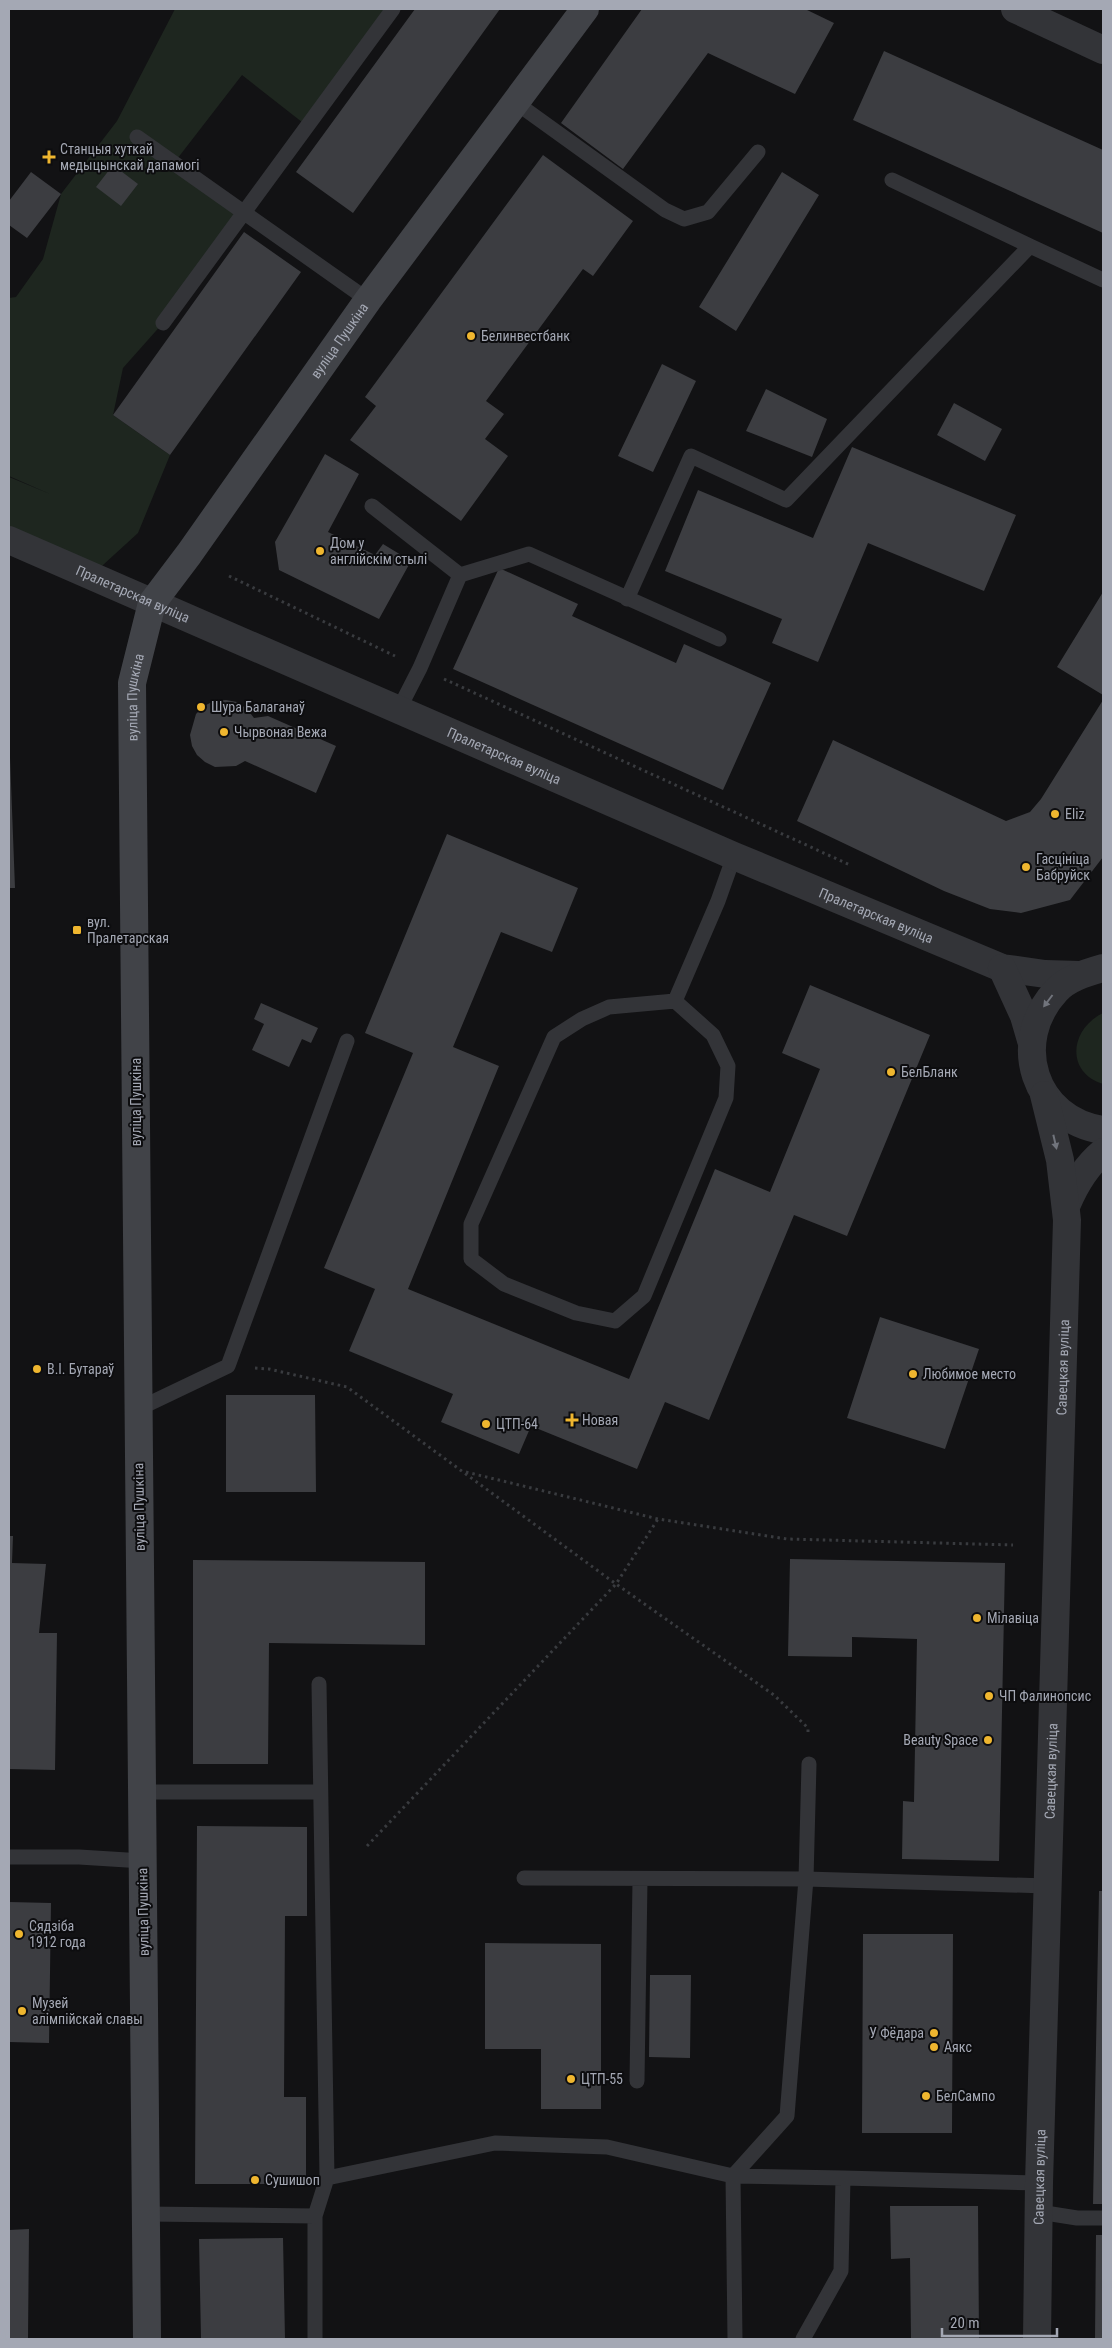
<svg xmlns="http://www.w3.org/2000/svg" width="1112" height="2348" font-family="'Roboto Condensed',sans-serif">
  <rect width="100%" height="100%" fill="#121214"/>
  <!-- green -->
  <path fill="#1e261f" d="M175 9H393L307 126 242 75 174 163 244 212 163 323 123 368 113 415 170 455 138 533 92 575 9 540V477L50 494 9 476V298L16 297 43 259 61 194 117 121Z
    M1103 1013V1084C1065 1072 1070 1029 1103 1013Z"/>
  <!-- building -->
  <path fill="#3c3d41" d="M415 9H500L353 213 296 172Z
    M642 9H805L834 23 795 94 708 53 623 169 561 123Z
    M884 51 1103 150V233L853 120Z
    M543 155 633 221 593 276 583 269 486 401 504 414 485 439 508 456 461 521 350 440 376 406 365 397Z
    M113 165 138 184 121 206 96 187Z
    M31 172 61 194 27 238 9 225V201Z
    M782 172 819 195 736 331 699 307Z
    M244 232 301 272 170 455 113 415Z
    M662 364 696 381 653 472 618 456Z
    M766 389 827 419 812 457 746 431Z
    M954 403 1002 429 985 461 937 435Z
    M852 447 1016 515 984 591 868 543 818 662 772 643 782 619 665 571 698 490 813 538Z
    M325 454 359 474 328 532 375 555 383 544 411 561 379 619 279 570 275 542Z
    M499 568 578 604 572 616 676 663 684 644 771 683 723 790 453 669Z
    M1103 592V695L1057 667Z
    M226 700 237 702 247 709 254 718 268 716 336 746 316 793 245 761 236 766 215 767 205 762 197 755 192 746 190 735 196 714 204 706 214 701Z
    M1103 700V857L1070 900 1021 913 990 909 944 891 797 821 833 740 1006 821 1030 812 1041 799Z
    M9 731 15 888H9Z
    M447 834 578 888 552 952 501 932 453 1047 499 1066 408 1289 629 1379 715 1169 770 1192 820 1069 782 1053 810 985 930 1035 847 1236 794 1215 709 1420 665 1402 637 1469 531 1426 519 1454 441 1422 453 1394 349 1351 375 1289 324 1268 413 1053 365 1033Z
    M261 1003 318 1028 311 1043 302 1039 289 1067 252 1050 264 1024 254 1019Z
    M880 1317 979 1349 945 1449 847 1418Z
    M226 1395H315L316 1492H226Z
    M9 1536H13L12 1563 46 1564 39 1633H57L55 1770 9 1769Z
    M790 1559 1005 1563 999 1861 902 1859 903 1801 914 1802 917 1639 852 1637V1657L788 1656Z
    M193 1560 425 1562V1645L269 1643 268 1764H193Z
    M197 1826 307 1827V1916H285L284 2097H306V2184H195Z
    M1099 1891H1103V2204H1093Z
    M9 1902 51 1903 49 2043 9 2042Z
    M863 1934H953L952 2133H862Z
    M485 1943 601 1944V2109H541V2049H485Z
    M650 1975H691L690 2058 649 2057Z
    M890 2206H978L979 2339H911L910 2258 891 2259Z
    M29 2229 28 2339H9V2230Z
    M1096 2235H1103V2339H1095Z
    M283 2238 285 2339H201L199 2239Z"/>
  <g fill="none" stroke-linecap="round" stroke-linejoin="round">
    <!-- path -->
    <path stroke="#393b3f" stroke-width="3" stroke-dasharray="2.5 4" stroke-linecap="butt" d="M229 576 395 656
      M444 679 850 865
      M255 1368 269 1369 347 1387 616 1584 774 1695 808 1728V1736
      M466 1472 658 1519 787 1539 1013 1545
      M367 1846 616 1584 658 1519"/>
    <!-- service -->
    <path stroke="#333438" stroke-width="15" d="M515 102 665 210 684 219 708 212 758 152
      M137 137 368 300
      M892 180 1030 246
      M163 323 393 9
      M372 506 460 575
      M627 599 691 456 786 500 1030 246 1103 280
      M399 709 420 668 460 575 529 554 719 639
      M675 1001 713 1035 728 1066 726 1098 644 1296 615 1321 576 1313 504 1284 471 1259V1224L554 1037 582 1019 609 1007 675 1001 718 901 734 856
      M138 1409 228 1366 347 1041
      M319 1684 327 2178
      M142 1792H320
      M9 1857H79L143 1861
      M524 1878 806 1879 1047 1886
      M637 2081 640 1880
      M1039 2212 1077 2218H1103
      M146 2214 315 2216V2339
      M315 2216 327 2178 495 2143 607 2147 733 2176 843 2178
      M735 2339 733 2176 787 2116 806 1879 809 1764
      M803 2339 841 2271 843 2178 1039 2183"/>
    <!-- minor -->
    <path stroke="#333438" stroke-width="28" d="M1015 9 1103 50"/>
    <!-- tertiary -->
    <g stroke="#333438" stroke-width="28">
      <path id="s1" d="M9 540 734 856 1002 968 1045 974 1079 975"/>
      <path d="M1002 968 1024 1016 1031 1040"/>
      <path d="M1103 968C1086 973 1068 978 1056 991 1009 1042 1034 1120 1103 1130"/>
      <path d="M1067 1204C1076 1183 1086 1166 1103 1152"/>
      <path id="s2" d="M1037 2339 1039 2183 1067 1220 1060 1160 1044 1095"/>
    </g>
    <!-- secondary -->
    <path stroke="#414348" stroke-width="28" id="s3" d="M147 2339 132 683 152 603 189 554 368 300 585 9"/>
  </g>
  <!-- one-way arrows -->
  <defs><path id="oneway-solid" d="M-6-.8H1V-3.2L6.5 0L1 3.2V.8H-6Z" transform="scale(1.25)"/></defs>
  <g fill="#71747c">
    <use href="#oneway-solid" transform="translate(1048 1001) rotate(127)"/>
    <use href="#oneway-solid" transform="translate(1055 1142) rotate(77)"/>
  </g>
  <!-- markers -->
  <g fill="#efb62f" stroke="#0d0d0f" stroke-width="2">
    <path d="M46.5 149.5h5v5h5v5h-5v5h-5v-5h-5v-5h5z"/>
    <circle cx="471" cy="336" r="5"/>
    <circle cx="320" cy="551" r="5"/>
    <circle cx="201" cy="707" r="5"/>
    <circle cx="224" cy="732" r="5"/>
    <circle cx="1055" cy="814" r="5"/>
    <circle cx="1026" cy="867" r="5"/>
    <rect x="72" y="925" width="10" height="10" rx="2.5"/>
    <circle cx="891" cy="1072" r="5"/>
    <circle cx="37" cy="1369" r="5"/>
    <circle cx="913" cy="1374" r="5"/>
    <path d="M569.5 1412.5h5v5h5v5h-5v5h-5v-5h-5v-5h5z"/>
    <circle cx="486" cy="1424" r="5"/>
    <circle cx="977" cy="1618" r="5"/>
    <circle cx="989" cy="1696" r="5"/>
    <circle cx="988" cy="1740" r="5"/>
    <circle cx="19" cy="1934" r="5"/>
    <circle cx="22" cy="2011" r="5"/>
    <circle cx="934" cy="2033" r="5"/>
    <circle cx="934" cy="2047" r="5"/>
    <circle cx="571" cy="2079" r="5"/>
    <circle cx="926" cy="2096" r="5"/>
    <circle cx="255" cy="2180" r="5"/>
  </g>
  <g text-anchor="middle" stroke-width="4" stroke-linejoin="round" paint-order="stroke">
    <!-- poi labels -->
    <g font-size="14" fill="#a4a8b4" stroke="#0d0d0f" text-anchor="start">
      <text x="60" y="154">Станцыя хуткай<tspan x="60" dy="16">медыцынскай дапамогі</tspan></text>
      <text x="481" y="341">Белинвестбанк</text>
      <text x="330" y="548">Дом у<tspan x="330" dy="16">англійскім стылі</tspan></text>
      <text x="211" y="712">Шура Балаганаў</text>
      <text x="234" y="737">Чырвоная Вежа</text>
      <text x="1065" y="819">Eliz</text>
      <text x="1036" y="864">Гасцініца<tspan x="1036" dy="16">Бабруйск</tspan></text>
      <text x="87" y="927">вул.<tspan x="87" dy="16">Пралетарская</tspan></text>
      <text x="901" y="1077">БелБланк</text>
      <text x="47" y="1374">В.І. Бутараў</text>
      <text x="923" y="1379">Любимое место</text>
      <text x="582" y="1425">Новая</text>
      <text x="496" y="1429">ЦТП-64</text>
      <text x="987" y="1623">Мiлавiца</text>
      <text x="999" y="1701">ЧП Фалинопсис</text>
      <text x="978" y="1745" text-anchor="end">Beauty Space</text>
      <text x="29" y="1931">Сядзіба<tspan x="29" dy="16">1912 года</tspan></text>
      <text x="32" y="2008">Музей<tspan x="32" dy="16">алімпійскай славы</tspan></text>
      <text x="924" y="2038" text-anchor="end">У Фёдара</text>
      <text x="944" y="2052">Аякс</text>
      <text x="581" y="2084">ЦТП-55</text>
      <text x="936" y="2101">БелСампо</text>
      <text x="265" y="2185">Сушишоп</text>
    </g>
    <!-- street labels -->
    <g font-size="14" fill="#a4a8b4" stroke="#0d0d0f">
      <text dy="5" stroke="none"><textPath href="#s3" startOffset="2061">вуліца Пушкіна</textPath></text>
      <text dy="5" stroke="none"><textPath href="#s1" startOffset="135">Пралетарская вуліца</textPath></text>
      <text dy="5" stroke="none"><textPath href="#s3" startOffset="1642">вуліца Пушкіна</textPath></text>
      <text dy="5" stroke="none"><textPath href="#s1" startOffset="540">Пралетарская вуліца</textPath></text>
      <text dy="5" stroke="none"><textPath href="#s1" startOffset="945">Пралетарская вуліца</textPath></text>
      <text transform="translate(136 1102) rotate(-90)" y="5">вуліца Пушкіна</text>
      <text dy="5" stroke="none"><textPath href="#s2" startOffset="972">Савецкая вуліца</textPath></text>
      <text transform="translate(139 1507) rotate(-91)" y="5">вуліца Пушкіна</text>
      <text dy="5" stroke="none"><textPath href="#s2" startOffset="568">Савецкая вуліца</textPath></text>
      <text transform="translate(143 1912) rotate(-91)" y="5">вуліца Пушкіна</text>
      <text dy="5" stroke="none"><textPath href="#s2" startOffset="162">Савецкая вуліца</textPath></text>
    </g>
  </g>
  <!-- border -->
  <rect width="1112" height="2348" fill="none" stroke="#a4a8b4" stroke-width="20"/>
  <!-- scale -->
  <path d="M942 2328v8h115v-8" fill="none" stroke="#a4a8b4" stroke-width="2.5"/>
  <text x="950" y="2328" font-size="15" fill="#a4a8b4" stroke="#0d0d0f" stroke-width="4" paint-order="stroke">20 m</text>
</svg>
